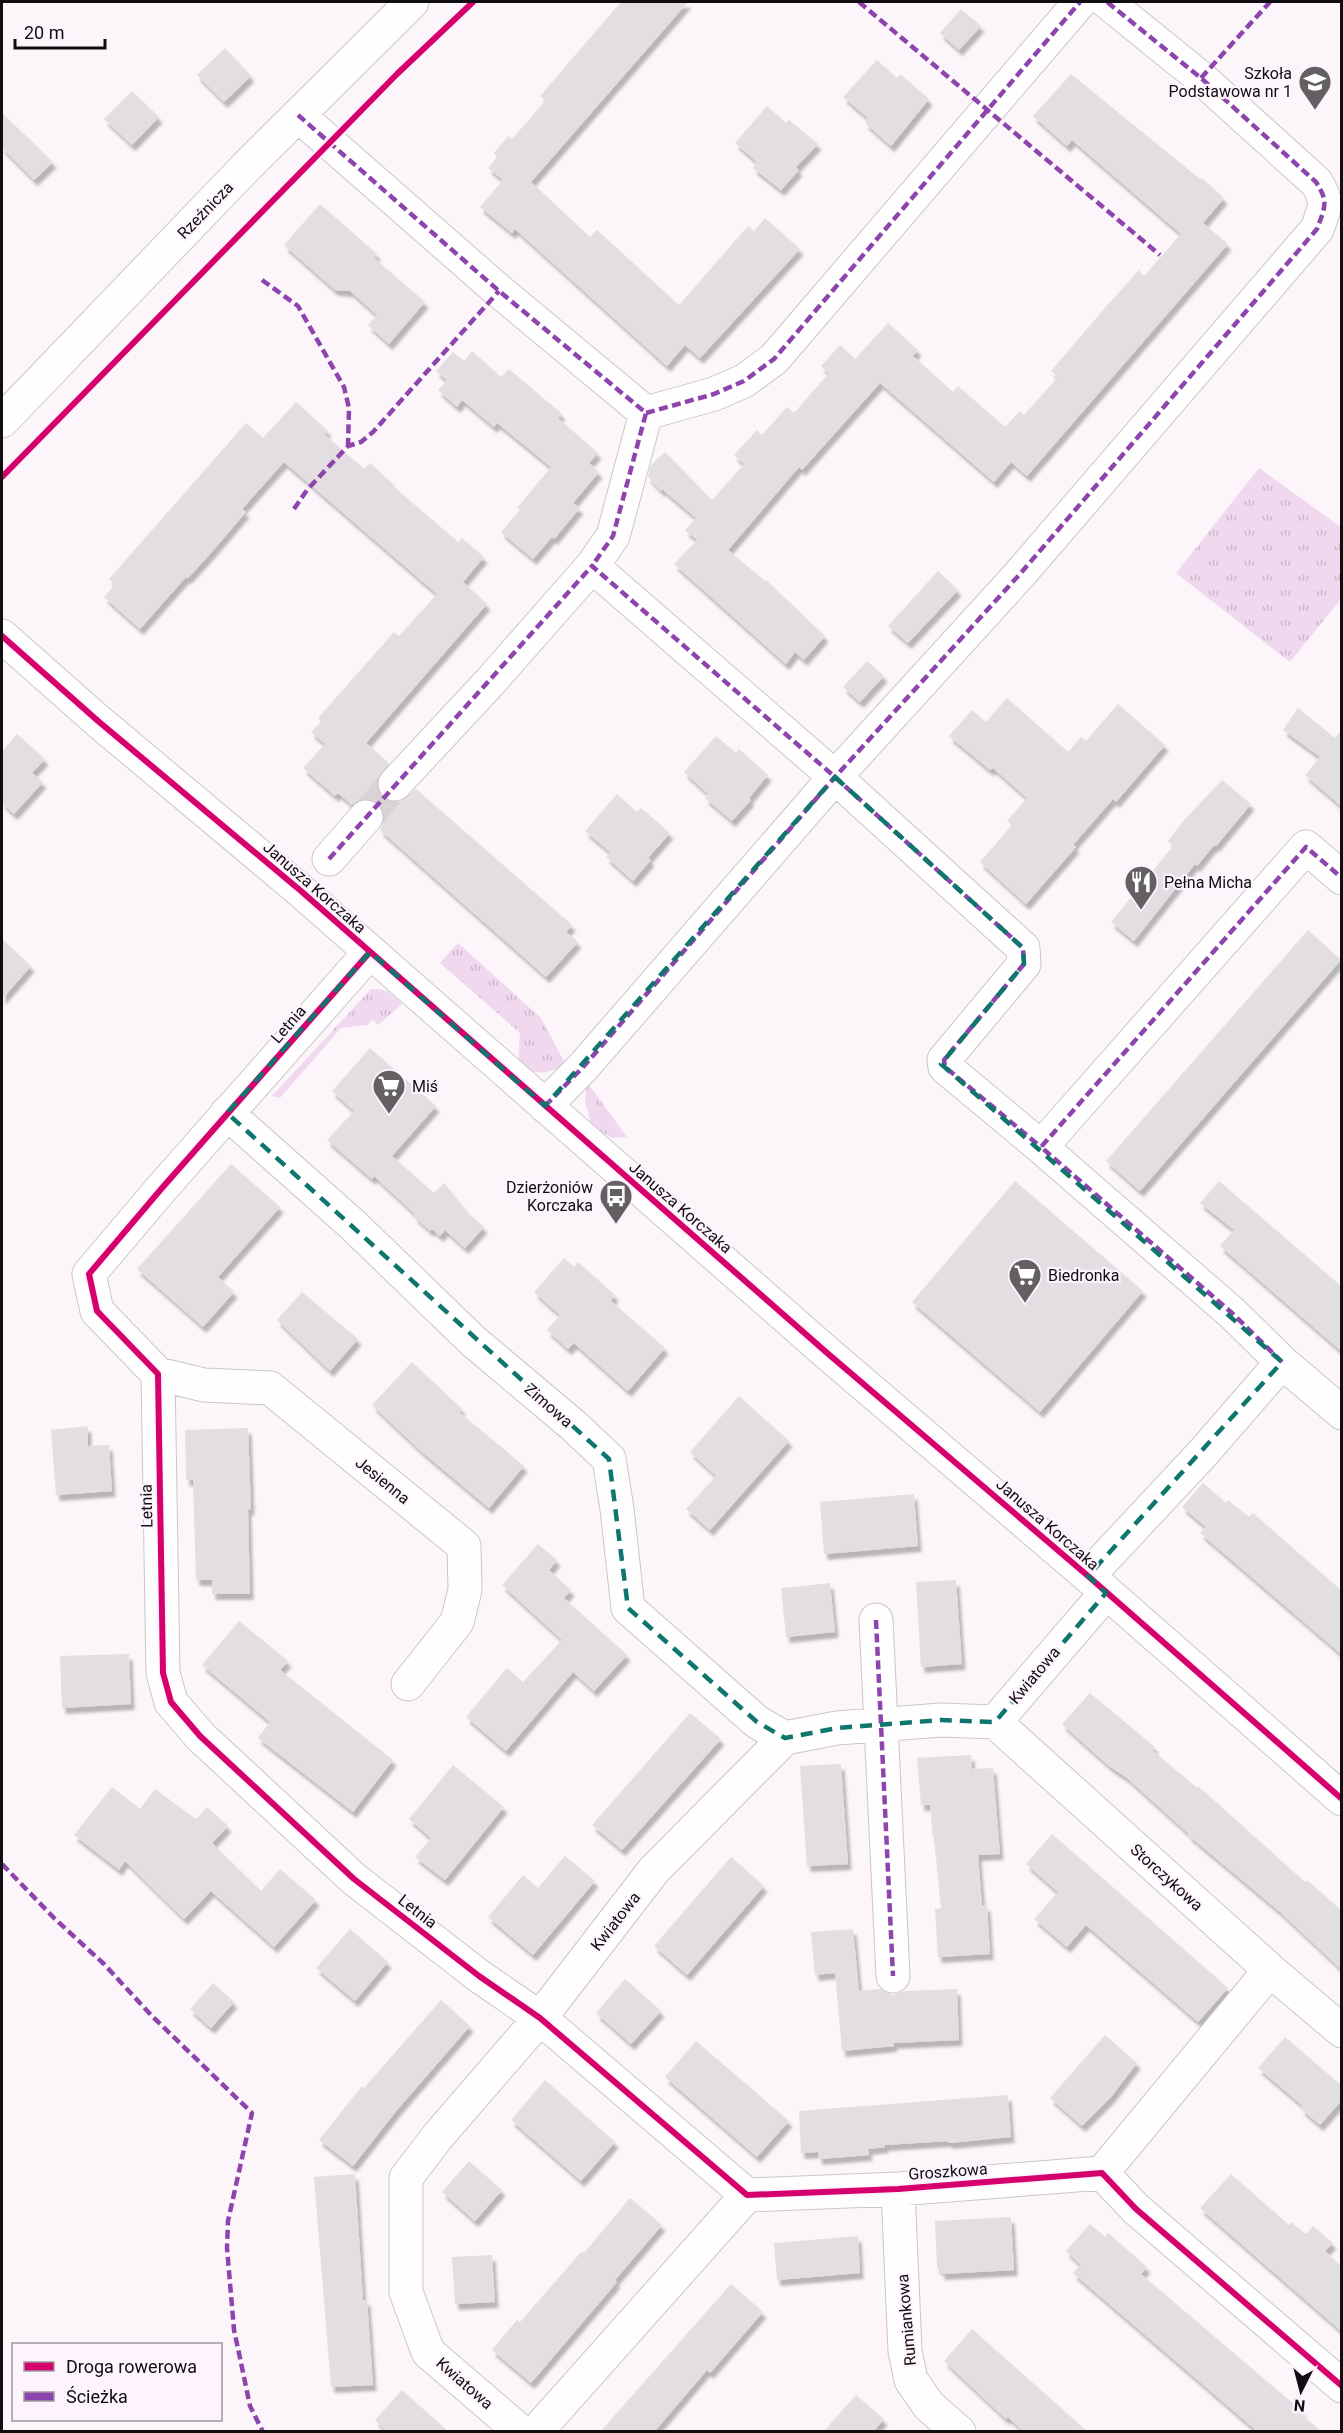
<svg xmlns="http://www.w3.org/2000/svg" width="1343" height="2433" font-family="Roboto,sans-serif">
  <defs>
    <pattern id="grass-tufts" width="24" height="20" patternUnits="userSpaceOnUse" patternTransform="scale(1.5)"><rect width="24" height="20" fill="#f0d8ee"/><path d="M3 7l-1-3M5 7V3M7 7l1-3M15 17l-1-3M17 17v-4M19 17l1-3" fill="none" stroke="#cdb8cb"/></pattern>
    <filter id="shadow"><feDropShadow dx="3.5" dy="6" stdDeviation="1.5" flood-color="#0004"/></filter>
  </defs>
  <rect width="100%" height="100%" fill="#fcf6fb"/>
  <!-- grass -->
  <path fill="url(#grass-tufts)" d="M1259 468 1341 527V599L1290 662 1176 573Z
    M458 943 541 1018 566 1065C544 1074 537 1077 518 1062L520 1033 440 963Z
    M371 989C386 988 392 994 402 1004L378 1025 372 1020 368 1025 341 1028 280 1098 272 1096Z
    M587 1082 627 1137 612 1138 591 1125 585 1101Z"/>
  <!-- building -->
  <path fill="#e2dee1" filter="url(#shadow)" d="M621 2H688L531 182 590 237 597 230 679 305 748 226 754 231 765 218 800 249 700 358 685 345 667 366 515 229 512 233 480 207 503 180 488 168 497 157 494 153 508 136 512 139 546 100 540 96Z
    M961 9 981 26 959 50 940 33Z
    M225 48 251 76 224 102 197 75Z
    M877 60 897 78 900 74 929 99 891 146 865 123 868 118 843 97Z
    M1071 74 1200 179 1202 178 1224 198 1203 223 1228 244 1027 476 1011 462 994 482 880 383 802 470 799 467 728 550 765 581 766 580 825 636 804 660 795 652 786 664 674 564 697 540 685 530 696 518 662 489 661 491 648 477 651 465 665 452 712 500 744 464 734 455 757 430 762 435 787 407 794 413 829 373 821 366 840 345 855 359 888 323 918 350 913 356 953 392 958 386 1005 427 1020 411 1024 415 1058 377 1051 371 1104 309 1139 270 1144 276 1181 234 1072 140 1067 146 1033 116Z
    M132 91 159 117 132 145 104 119Z
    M767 106 786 123 789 120 818 144 796 167 799 170 781 190 753 168 757 162 735 143Z
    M2 113 53 162 34 180 2 148Z
    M320 204 377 254 374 258 425 302 389 344 368 325 377 315 350 291 335 290 284 245Z
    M472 351 501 377 509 369 562 414 558 418 598 453 589 463 599 472 573 503 580 508 554 539 552 537 533 559 501 532 520 510 517 508 551 467 497 423 494 427 462 400 457 407 438 390 447 380 436 371 453 352 464 361Z
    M296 402 328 431 324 434 364 469 370 463 394 485 393 486 458 542 462 538 484 557 463 582 487 604 366 743 389 763 377 780V790L383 798 391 802H400L416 789 572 925 566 932 578 942 546 977 380 830 384 821V812L378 803 370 799H361L352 805 338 793 335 796 303 768 325 744 311 732 321 722 318 718 394 632 399 636 437 594 284 462 242 509 246 512 210 554 188 578 186 577 140 629 104 597 115 585 109 579 246 423 263 438Z
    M938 571 958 590 908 643 888 626Z
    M867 661 884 676 860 702 843 687Z
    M1007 698 1068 752 1081 737 1086 741 1118 704 1165 745 1116 802 1113 799 1073 845 1076 847 1026 904 980 862 1012 825 1007 821 1027 798 993 768 990 770 949 736 972 710 986 722Z
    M1298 708 1335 738 1341 730V806L1305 775 1320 757 1283 730Z
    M17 734 45 759 32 773 43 782 14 814 2 803V751Z
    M716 736 736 753 739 749 768 775 749 798 751 800 732 821 705 798 708 794 684 772Z
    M1222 780 1251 804 1216 846 1214 845 1197 866 1195 864 1134 941 1111 922 1173 846 1168 841 1184 820Z
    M617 794 637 812 641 808 670 833 648 858 651 860 633 881 606 857 610 852 585 831Z
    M1308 930 1341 960 1140 1191 1106 1161Z
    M2 939 31 966 2 999Z
    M370 1048 436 1106 392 1156 434 1193 444 1183 468 1213 484 1227 465 1248 445 1230 440 1236 432 1229 430 1231 414 1216 415 1214 374 1176 372 1179 327 1140 354 1111 332 1091Z
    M231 1164 280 1207 218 1277 234 1292 203 1327 137 1269Z
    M1015 1181 1143 1291 1040 1412 912 1302Z
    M1219 1181 1341 1286V1351L1220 1246 1234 1230 1200 1203Z
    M564 1258 574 1267 578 1262 615 1295 611 1301 665 1348 628 1391 574 1343 568 1349 547 1330 560 1315 534 1292Z
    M302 1292 358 1339 330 1371 277 1320Z
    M412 1362 462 1409 459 1412 524 1466 489 1508 422 1452 372 1405Z
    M739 1396 789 1441 710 1530 686 1509 716 1476 690 1452Z
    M88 1426V1446L109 1445 112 1491 56 1495 51 1430Z
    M248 1428 251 1509 248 1510 250 1594H212V1580H196L193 1480H186L185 1430Z
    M1203 1483 1226 1503 1228 1500 1249 1517 1253 1513 1341 1590V1654L1200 1533 1206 1527 1182 1507Z
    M914 1494 918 1546 824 1554 820 1502Z
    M538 1544 557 1560 549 1570 571 1590 564 1598 627 1655 594 1691 573 1672 506 1751 466 1717 507 1668 523 1682 562 1640 502 1585Z
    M956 1580 962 1664 921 1667 916 1582Z
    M830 1583 835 1632 786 1637 781 1588Z
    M239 1621 288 1661 280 1670 393 1760 353 1812 258 1738 270 1722 202 1665Z
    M129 1654 131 1704 62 1708 60 1656Z
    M1090 1693 1155 1747 1152 1750 1197 1788 1198 1786 1305 1882 1307 1880 1341 1910V1969L1280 1912 1188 1835 1189 1834 1127 1778 1109 1766 1062 1724Z
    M690 1713 721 1739 622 1850 592 1825Z
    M971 1755 972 1769 993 1768 1000 1854 978 1855 982 1906 987 1905 990 1954 938 1957 935 1909 941 1908 934 1838H933L930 1805H921L917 1758Z
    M841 1764 848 1864 807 1866 800 1766Z
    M453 1765 504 1807 445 1880 415 1857 431 1838 409 1819Z
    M112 1787 140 1809 155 1789 196 1819 207 1807 228 1826 212 1843 261 1891 280 1869 316 1900 274 1947 211 1891 184 1919 125 1861 119 1870 74 1835Z
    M1052 1834 1228 1988 1198 2022 1086 1925 1067 1947 1034 1919 1058 1892 1026 1864Z
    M565 1856 595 1881 533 1955 488 1917 523 1875 538 1888Z
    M731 1857 764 1886 687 1975 654 1946Z
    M350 1929 388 1962 355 2001 316 1968Z
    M853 1929 859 1991 881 1989 893 1995 904 1991 957 1989 959 2040 893 2043 894 2046 842 2051 835 1973 815 1975 811 1932Z
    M625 1979 661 2011 631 2044 596 2013Z
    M213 1983 234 2002 211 2028 190 2009Z
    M441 2000 470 2026 397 2110 353 2166 319 2140 362 2086 364 2088Z
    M1105 2035 1137 2063 1111 2097 1082 2126 1050 2098Z
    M1285 2037 1341 2085V2101L1320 2125 1301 2109 1303 2106 1258 2068Z
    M696 2041 789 2121 757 2157 665 2077Z
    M545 2080 615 2142 581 2181 511 2120Z
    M1008 2095 1011 2137 949 2143 948 2141 885 2145V2147L868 2149 869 2155 819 2159 818 2152 801 2153 799 2111Z
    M469 2161 502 2190 475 2221 442 2192Z
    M355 2174 363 2300H367L373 2385 331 2387 314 2177Z
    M1231 2174 1289 2225 1291 2222 1306 2234 1313 2226 1333 2243 1325 2251 1341 2266V2331L1200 2208Z
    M630 2198 662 2225 615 2280 617 2282 531 2383 492 2350 517 2320 520 2322 582 2251 584 2253Z
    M1011 2217 1014 2270 941 2274V2269H937L935 2221Z
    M1090 2224 1105 2237 1108 2233 1147 2267 1141 2274 1303 2412 1301 2414 1322 2432H1258L1073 2273 1081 2265 1066 2251Z
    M858 2236 860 2273 777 2280 774 2243Z
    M492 2255 495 2302 455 2304 452 2257Z
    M731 2284 763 2312 710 2373 707 2370 654 2432H600Z
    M972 2329 1034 2384 1088 2432H1024L1008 2417 1006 2419 944 2361Z
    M402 2390 449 2432H388L375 2420Z
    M856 2395 884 2419 873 2432H823Z"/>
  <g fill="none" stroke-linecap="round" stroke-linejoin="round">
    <!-- minor-tunnel -->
    <path stroke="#d9d3d8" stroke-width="33" stroke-dasharray="33 16" stroke-linecap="butt" d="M366 817 395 784"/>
    <!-- minor casing -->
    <g stroke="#cac6ca" stroke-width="35">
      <path id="minor" d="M298 115 499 291 646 413 613 536 592 566
        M646 413 714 394 744 381 774 359 1080 2
        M2 421 246 167 412 2
        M395 784 490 682 592 566 835 777 1023 948 1024 964 944 1060 945 1067 1041 1147
        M329 859 366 817
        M370 952 162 1188 89 1274 97 1311 158 1374 163 1673 171 1702 200 1736 354 1879 479 1976 540 2018 747 2195 898 2189 1102 2173 1136 2209 1342 2386
        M545 1106 584 1066 835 777 1020 574 1317 229C1325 207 1329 202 1316 182L1201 78 1107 2
        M227 1113 353 1225 473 1341 574 1426 609 1459 617 1509 628 1608 757 1722 785 1738
        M1282 1362 1232 1313 1041 1147 1306 847 1342 878
        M158 1374 204 1385 270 1388 464 1546 465 1590 457 1622 408 1684
        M1088 1576 1203 1453 1282 1362 1342 1413
        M876 1620 893 1976
        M995 1722 1270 1970 1342 2031
        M1102 2173 1270 1970
        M898 2189 905 2351 911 2380 929 2406 959 2432
        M521 2432 428 2352 406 2292V2178L438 2136 540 2018 654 1870 785 1738 837 1728 941 1720 995 1722 1106 1593
        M536 2432 747 2195"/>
    </g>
    <!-- tertiary casing -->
    <g stroke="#cac6ca" stroke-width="35">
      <path id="tertiary" d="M2 636 98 721 301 891 826 1352 1088 1576 1342 1799"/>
    </g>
    <!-- minor -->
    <use href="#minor" stroke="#fffefe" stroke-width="33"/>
    <!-- tertiary -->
    <use href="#tertiary" stroke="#fffefe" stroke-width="33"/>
    <!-- quiet -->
    <path stroke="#8e44ad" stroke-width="4.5" stroke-dasharray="9 4.5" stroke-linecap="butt" d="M859 2 1160 255
      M1201 78 1270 2
      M298 115 499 291 646 413 613 536 592 566
      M262 280 298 306 344 387 349 408 348 446
      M646 413 714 394 744 381 774 359 1080 2
      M294 509 307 490 348 446 361 442 373 432 499 291
      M329 859 592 566 835 777 1023 948 1024 964 944 1060 945 1067 1041 1147
      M545 1106 584 1066 835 777 1020 574 1317 229C1325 207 1329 202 1316 182L1201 78 1107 2
      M1282 1362 1232 1313 1041 1147 1306 847 1342 878
      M876 1620 893 1976
      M2 1864 55 1919 104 1964 151 2015 252 2113 228 2221 227 2248 234 2330 240 2358 250 2406 263 2432"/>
    <!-- cycleway casing -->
    <g stroke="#fef4fd" stroke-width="10">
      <path id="cycleway" d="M2 477 397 74 473 2
        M2 636 98 721 301 891 826 1352 1088 1576 1342 1799
        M370 952 162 1188 89 1274 97 1311 158 1374 163 1673 171 1702 200 1736 354 1879 479 1976 540 2018 747 2195 898 2189 1102 2173 1136 2209 1342 2386"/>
    </g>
    <!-- cycleway -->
    <use href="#cycleway" stroke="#d6006c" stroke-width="6"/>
  </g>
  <!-- marked area -->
  <path fill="none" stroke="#0f766e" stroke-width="4.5" stroke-dasharray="12 8" stroke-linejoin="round" d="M835 777 1023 948 1024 964 941 1064 1282 1362 1088 1576 1106 1593 995 1722 941 1720 837 1728 785 1738 757 1722 628 1608 609 1459 227 1113 370 952 545 1106Z"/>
  <!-- icons -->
  <defs>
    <g id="school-pin" transform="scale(1.725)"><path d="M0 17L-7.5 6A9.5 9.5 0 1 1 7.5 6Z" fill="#635f63" stroke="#fef4fd"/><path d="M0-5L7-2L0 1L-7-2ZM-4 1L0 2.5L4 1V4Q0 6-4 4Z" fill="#fff"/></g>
    <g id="restaurant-pin" transform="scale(1.725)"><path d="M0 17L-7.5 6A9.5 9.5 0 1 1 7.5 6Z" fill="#635f63" stroke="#fef4fd"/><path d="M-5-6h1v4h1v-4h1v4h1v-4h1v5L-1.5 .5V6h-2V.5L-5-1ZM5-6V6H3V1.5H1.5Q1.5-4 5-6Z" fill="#fff"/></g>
    <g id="supermarket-pin" transform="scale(1.725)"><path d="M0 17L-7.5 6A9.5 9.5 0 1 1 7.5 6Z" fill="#635f63" stroke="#fef4fd"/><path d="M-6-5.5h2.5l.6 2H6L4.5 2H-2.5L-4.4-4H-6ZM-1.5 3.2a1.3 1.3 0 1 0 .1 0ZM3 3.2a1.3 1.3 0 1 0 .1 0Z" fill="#fff"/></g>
    <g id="bus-pin" transform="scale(1.725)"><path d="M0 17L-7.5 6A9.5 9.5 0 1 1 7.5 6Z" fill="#635f63" stroke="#fef4fd"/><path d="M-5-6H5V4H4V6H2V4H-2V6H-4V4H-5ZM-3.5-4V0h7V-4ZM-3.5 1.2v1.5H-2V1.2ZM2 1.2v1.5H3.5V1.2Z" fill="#fff"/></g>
  </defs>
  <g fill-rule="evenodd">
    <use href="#school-pin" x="1315" y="82"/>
    <use href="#restaurant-pin" x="1141" y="882"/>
    <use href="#supermarket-pin" x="389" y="1086"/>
    <use href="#bus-pin" x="616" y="1196"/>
    <use href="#supermarket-pin" x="1025" y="1275"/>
  </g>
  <g text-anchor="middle" stroke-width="4.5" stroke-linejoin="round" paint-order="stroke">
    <!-- poi labels -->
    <g font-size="16" fill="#110e11" stroke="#fef4fd" text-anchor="start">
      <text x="1292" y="79" text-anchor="end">Szkoła<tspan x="1292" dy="18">Podstawowa nr 1</tspan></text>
      <text x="1164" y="888">Pełna Micha</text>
      <text x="412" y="1092">Miś</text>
      <text x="593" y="1193" text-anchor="end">Dzierżoniów<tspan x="593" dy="18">Korczaka</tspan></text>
      <text x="1048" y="1281">Biedronka</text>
    </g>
    <!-- street labels -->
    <g font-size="16" fill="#110e11" stroke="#fef4fd">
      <text transform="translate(205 210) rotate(-46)" y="6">Rzeźnicza</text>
      <text transform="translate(315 887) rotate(41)" y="6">Janusza Korczaka</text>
      <text transform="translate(288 1024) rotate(-49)" y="6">Letnia</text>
      <text transform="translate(681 1207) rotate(41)" y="6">Janusza Korczaka</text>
      <text transform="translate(549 1405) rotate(41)" y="6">Zimowa</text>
      <text transform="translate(383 1480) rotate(39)" y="6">Jesienna</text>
      <text transform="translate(146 1506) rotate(-91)" y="6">Letnia</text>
      <text transform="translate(1048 1524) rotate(41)" y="6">Janusza Korczaka</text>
      <text transform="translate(1034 1675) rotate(-50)" y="6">Kwiatowa</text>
      <text transform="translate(1167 1877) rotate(42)" y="6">Storczykowa</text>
      <text transform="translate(418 1911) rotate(38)" y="6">Letnia</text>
      <text transform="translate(615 1921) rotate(-52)" y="6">Kwiatowa</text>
      <text transform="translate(948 2171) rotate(-4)" y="6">Groszkowa</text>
      <text transform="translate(906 2320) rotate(-95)" y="6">Rumiankowa</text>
      <text transform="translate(465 2383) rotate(41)" y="6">Kwiatowa</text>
    </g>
  </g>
  <!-- border -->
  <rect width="1343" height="2433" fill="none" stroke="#110e11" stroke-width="6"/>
  <!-- legend -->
  <rect x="12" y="2343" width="210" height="78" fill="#fef4fd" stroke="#9f989f" stroke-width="1.5"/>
  <rect x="24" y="2362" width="30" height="9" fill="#d6006c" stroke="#9f989f" stroke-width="1.5"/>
  <text x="66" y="2373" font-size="18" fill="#110e11">Droga rowerowa</text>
  <rect x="24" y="2392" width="30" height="9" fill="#8e44ad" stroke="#9f989f" stroke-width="1.5"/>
  <text x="66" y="2403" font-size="18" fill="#110e11">Ścieżka</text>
  <!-- north arrow -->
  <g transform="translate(1301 2391) rotate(186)" stroke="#fef4fd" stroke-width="4.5" paint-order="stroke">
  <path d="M0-4.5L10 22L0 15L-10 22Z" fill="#110e11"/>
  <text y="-9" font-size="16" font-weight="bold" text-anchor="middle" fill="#110e11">N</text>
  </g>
  <!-- scale -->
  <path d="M15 39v9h90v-9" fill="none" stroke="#110e11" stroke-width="3"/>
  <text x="24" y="39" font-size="18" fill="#110e11" stroke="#fef4fd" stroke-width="4.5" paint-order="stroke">20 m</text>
</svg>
